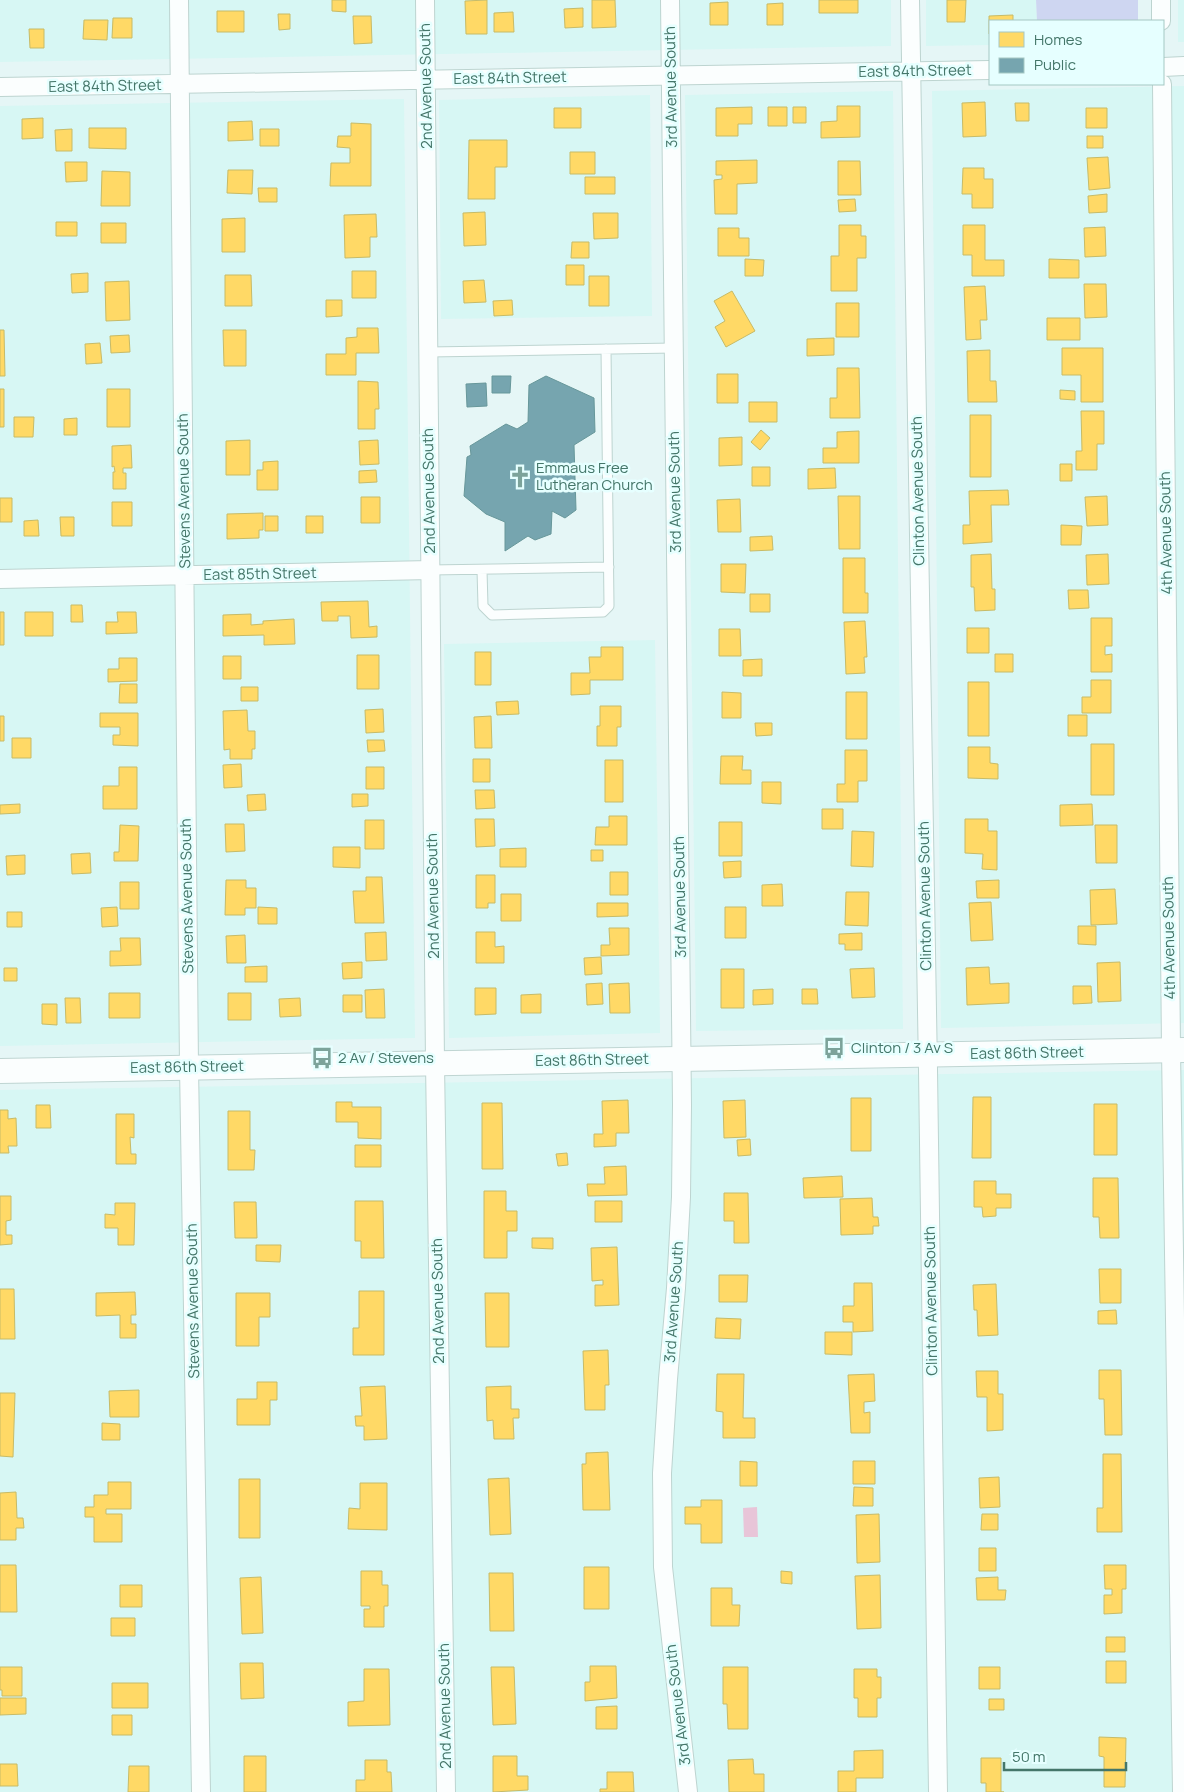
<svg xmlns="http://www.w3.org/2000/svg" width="1184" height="1792" font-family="Manrope,sans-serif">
  <rect width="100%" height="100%" fill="#e5f6f6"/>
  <!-- residential -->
  <path fill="#d7f7f4" d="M0 0H891V46L0 62Z
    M926 0H1036L1037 21H990V45L926 46Z
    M1178 0H1184V42H1178Z
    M1184 86V1023L941 1028 932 91Z
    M893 91 903 1029 696 1031 685 95Z
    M650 95 652 316 441 319 439 100Z
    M404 99 415 1038 0 1046V106Z
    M655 640 660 1033 449 1038 444 644Z
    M1184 1070V1792H0V1090Z"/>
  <!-- green -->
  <path fill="#ced6f1" d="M1036 0H1138V21H1037Z"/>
  <!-- water -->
  <path fill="#e8c5d8" d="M757 1507 758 1537H744L743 1508Z"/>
  <!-- homes -->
  <path fill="#ffd966" stroke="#c7bb67" d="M332 0H346V12L332 11Z
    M487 0V34H466L465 1Z
    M592 0H615L616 27 592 28Z
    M819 0H858V13H819Z
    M947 0H966L965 22H947Z
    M728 2V25H710V3Z
    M783 3V25H767V4Z
    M583 8V27L565 28 564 9Z
    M217 11H244V32H217Z
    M513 12 514 32H494V13Z
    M278 14H290V29L279 30Z
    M1013 15V21H990V34H989V16Z
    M353 16H371L372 43 354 44Z
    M113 18H132V38H112Z
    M84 20H108L107 40 83 39Z
    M29 29H44V48H30Z
    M985 102 986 136 963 137 962 103Z
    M1015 103H1029V121H1016Z
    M837 106H860V137L821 138V122L837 121Z
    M752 107V124H738V136H716V108Z
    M768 107H787V126H768Z
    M793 107H806V123H793Z
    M554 108H581V128H554Z
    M1086 108H1107V128H1086Z
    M43 118V138L22 139V119Z
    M252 121 253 140 228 141V122Z
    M351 123 371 124V186H330L331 163H350V148L337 147 338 136H351Z
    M89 128H126V149L89 148Z
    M72 129V151H56L55 130Z
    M260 129H279V146H260Z
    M1087 136H1103V148H1087Z
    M469 140H507V167H495V199H468Z
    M570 152H595V174H570Z
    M1108 157 1110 188 1089 190 1087 158Z
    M757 160V183L737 184V214H715L714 180 722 179V175H716V161Z
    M838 161H860L861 195H838Z
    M65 162H87V181L66 182Z
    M963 168H984V179H993V208H972V194H962Z
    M228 170H253L252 194 227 193Z
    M102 171 130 172V206H101Z
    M585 177H615V194H585Z
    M258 188H277V202H259Z
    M1107 194V212L1089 213 1088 196Z
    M855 199 856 211 839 212 838 200Z
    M485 212 486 245 464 246 463 213Z
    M593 213H618V238L594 239Z
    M376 214 377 237H370V257L345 258 344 215Z
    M245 218V252H222V219Z
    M56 222H77V236H56Z
    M101 223H126V243H101Z
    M839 225H861V236H866V258H857V291H831V256H839Z
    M963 225H985V260H1004V276H972V255H963Z
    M1105 227 1106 256 1085 257 1084 228Z
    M718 228H739V238H749V256H718Z
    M572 242H589V258H571Z
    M745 259 764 260 763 276H745Z
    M1049 259 1079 260V278H1049Z
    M566 265H584V285H566Z
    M352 271H376V298H352Z
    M88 273V292L72 293 71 274Z
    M225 275H251L252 306H225Z
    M589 276H609V306H589Z
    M484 280 486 302 464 303 463 281Z
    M129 281 130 320 106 321 105 282Z
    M1084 284H1106L1107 317 1085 318Z
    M985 286 987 320H980L981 339 966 340 964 287Z
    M732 291 755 331 726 347 715 327 725 321 714 301Z
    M326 300H342V316L326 317Z
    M512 300 513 315 494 316 493 301Z
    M836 303H859V337H836Z
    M1047 318H1080V340H1047Z
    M357 328H378L379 353H356V375H326V354H346V338L357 337Z
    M0 330H4L5 376H0Z
    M223 330H246V366H224Z
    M129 335 130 352 111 353 110 336Z
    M834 338V355L807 356V339Z
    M100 343 102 363 86 364 85 344Z
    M1062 348H1103V402H1081V375H1062Z
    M990 350V381H996L997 402H968L967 351Z
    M837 368H859L860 418H830V398H837Z
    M717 374H738V403H717Z
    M358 381 378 382 379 409H375V429H358Z
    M0 389H4V427H0Z
    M107 389H130V427H107Z
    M1060 390 1075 391V400L1060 399Z
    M749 402H777V422H749Z
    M1081 411H1104V444H1097V470H1076V451H1082Z
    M970 415H991V477H970Z
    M14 417H34L33 437H14Z
    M77 418V435H64V419Z
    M761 430 770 438 760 450 751 442Z
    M859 431V463H823V448H837V432Z
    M742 437V465L719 466V438Z
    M250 440V475H226V441Z
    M378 440 379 464 360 465 359 441Z
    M131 445 132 468H123V473H126V489H113V472H115L114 466 112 467V446Z
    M278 461V490H257V470H263V462Z
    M1060 464H1072V481H1060Z
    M752 467H770V486H752Z
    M835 468 836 488 808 489V469Z
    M376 470 377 482 359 483V471Z
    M1008 490 1009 505H991L992 542 963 544V525H970L969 491Z
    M838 496H860V549H839Z
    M1107 496 1108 525 1087 526 1085 497Z
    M361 497H380V523H361Z
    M0 498H12V522H0Z
    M740 499 741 532H718L717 500Z
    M112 502H132V526H112Z
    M263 513V530H259V538L227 539V514Z
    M265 516H278V531H265Z
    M306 516H323V533H306Z
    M60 517H74V536H61Z
    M38 520 39 536H24V521Z
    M1061 525 1082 526 1081 545H1061Z
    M772 536 773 550 750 551V537Z
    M991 554 992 589H995V610L975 611 974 587H971V555Z
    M1108 554 1109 584 1087 585 1086 555Z
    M843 558H865V593H868V613H843Z
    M721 564H746L745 593 721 592Z
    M1068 590H1088L1089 608 1069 609Z
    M750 594H770V612H750Z
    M368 601 369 627 377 626V637L351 638 350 616H338V621H322L321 602Z
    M71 605H82L83 622H71Z
    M0 612H4V645H0Z
    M25 612H53V636H25Z
    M117 612H136L137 633 106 634V622H118Z
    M251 614V625L263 624V621L294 619 295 644 264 645V635L223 636V615Z
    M1091 618H1112V646H1105V655L1112 654V672H1091Z
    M865 621 867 657H864L865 673 846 674 844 622Z
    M967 628H989V653H967Z
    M719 629H740L741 656H719Z
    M601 647H623V680H590V694L571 695V673H590L589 657H601Z
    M475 652H491V685H475Z
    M995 654H1013V672H995Z
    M357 655H379V689H357Z
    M223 656H241V679H223Z
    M119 658H137V681L108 682V669H119Z
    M762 659V676H743V660Z
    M1091 680H1111V713H1082V697H1091Z
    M968 682H989V736H968Z
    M120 684H137V703H119Z
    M241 687H258V701H241Z
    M722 692 741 693V718H722Z
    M846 692H867V739H846Z
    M518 701 519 714 497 715 496 702Z
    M600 706H621V727H617V746H597V726H600Z
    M383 709 384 732 366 733 365 710Z
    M247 710 248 731H255V749H252V759H230V749L224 750 223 711Z
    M100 713H138V746L113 745V735H120V727H100Z
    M1068 715H1087V736H1068Z
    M0 716H4V741H0Z
    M491 716 492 748H475L474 717Z
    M755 723H772V735L756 736Z
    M12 738H31V758H12Z
    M367 740H384L385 751 368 752Z
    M1091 744H1114V795H1091Z
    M968 747H990V763L998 764V779L968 778Z
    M845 750H867V781H858V802H837V784H845Z
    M721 756H743L742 770H751V784H720Z
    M473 759H490V782H473Z
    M605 760H623V802H605Z
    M241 764 242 787 224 788 223 765Z
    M119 767H137V809H103V786H119Z
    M366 767H384V789H366Z
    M762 782H781V804L762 803Z
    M475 790H494L495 808 476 809Z
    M265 794 266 810 248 811 247 795Z
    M352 794H368V806L352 807Z
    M20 804V813L0 814V805Z
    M1092 804 1093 825 1060 826V805Z
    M822 809H843V829H822Z
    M609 816H627V845H595L596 827H609Z
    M475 819H494L495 846 476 847Z
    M965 819H988V831H997V870L982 869 983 854 965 853Z
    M365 820H384V849H365Z
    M719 822H742V856H719Z
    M225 824H244L245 851 226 852Z
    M120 825 139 826 138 861H114V852H119Z
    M1095 825H1117V863H1096Z
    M852 831 874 832 873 867 851 866Z
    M333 847H360V868L333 867Z
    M526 848V867H500V849Z
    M591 850H603V861H591Z
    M90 853 91 873 72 874 71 854Z
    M25 855V874L7 875 6 856Z
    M741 861V877L724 878 723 862Z
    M610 872H628V895H610Z
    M476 875H495V903H488V908H476Z
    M366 877H382L384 923H355L353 891H366Z
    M226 880H246V888H256V908H245V915H225Z
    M999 880V898H977L976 881Z
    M120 882H139V909H120Z
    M782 884 783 906H762V885Z
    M1115 889 1117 924 1091 925 1090 890Z
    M846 892H869L868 926 845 925Z
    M501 894H521V921H501Z
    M991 902 993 940 971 941 969 903Z
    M597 903H628V916L597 917Z
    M117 907 118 926 102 927 101 908Z
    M258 907 277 908V924H258Z
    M725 907H746V938H725Z
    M7 912H22V927H7Z
    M1078 926H1096V945L1078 944Z
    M609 928H629V955L601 956V945H610Z
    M386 932 387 960 366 961 365 933Z
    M476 932H495V947L504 946V963H476Z
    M862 933V950H845V944H839V934Z
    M245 935 246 963H227L226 936Z
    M120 938H140L141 965 110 966V951H121Z
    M601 957 602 974 585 975 584 958Z
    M362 962V978L343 979 342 963Z
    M1120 962 1121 1001 1098 1002 1097 963Z
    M267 966V982H245V967Z
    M989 967 990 984 1009 983V1003L967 1005 966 968Z
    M4 968H17V981H4Z
    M874 968 875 997 852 998 850 969Z
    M721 969H744V1008H721Z
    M602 983 603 1004 587 1005 586 984Z
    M629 983 630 1013H610L609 984Z
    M1073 986H1091L1092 1003 1073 1004Z
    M475 988H496V1014L475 1015Z
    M384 989 385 1018H366L365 990Z
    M773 989V1004L753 1005V990Z
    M802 989H817L818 1004H802Z
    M109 993H140V1018H109Z
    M228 993H251V1020H228Z
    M541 994V1013H521V995Z
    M343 995H362V1012H343Z
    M65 998H80L81 1023H66Z
    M300 998 301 1016 280 1017 279 999Z
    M42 1004H57V1025L42 1024Z
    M973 1097H991V1158H972Z
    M851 1098H871V1151H851Z
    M628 1100 629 1133H616V1146L594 1147V1134H603L602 1101Z
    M745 1100 746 1137 724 1138 723 1101Z
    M336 1102H352V1107H381V1139L358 1138V1122H336Z
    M482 1103H502L503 1169H482Z
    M1094 1104H1117V1155H1094Z
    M36 1105H50L51 1128H36Z
    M0 1110H8V1119L16 1118 17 1146H8L9 1153H0Z
    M228 1111H250V1150H255L254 1170H228Z
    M116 1114H134V1138L130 1137 131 1154H136V1164H116Z
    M750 1139 751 1155 738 1156 737 1140Z
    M355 1145H381V1167H355Z
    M567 1153 568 1165 558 1166 556 1154Z
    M626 1166 627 1195 588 1196 587 1184H605L604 1167Z
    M842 1176 843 1197 804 1198 803 1178Z
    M1093 1178H1118L1119 1238H1100L1099 1217H1093Z
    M974 1181H996V1194H1011V1208H996V1216L983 1217 982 1207H974Z
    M484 1191H506V1211H517V1231H507V1258H484Z
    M724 1193H748L749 1243H734V1221H724Z
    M0 1196H11V1220L6 1221V1235H12V1244L0 1245Z
    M872 1198 873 1217H878L879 1226H873V1234L841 1235 840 1199Z
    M355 1201H383L384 1258H361V1241H355Z
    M595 1201H622V1222H595Z
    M234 1202H256L257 1238H235Z
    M115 1203H135L134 1245H118V1228H105V1214L115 1215Z
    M532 1238H553V1249L532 1248Z
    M256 1245H281L280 1262 256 1261Z
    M617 1247 619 1305 595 1306V1285H603V1280L592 1281 591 1248Z
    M1099 1269H1121V1303H1100Z
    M719 1275H748L747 1302H719Z
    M854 1283H872L873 1331 853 1332V1322H843V1306H854Z
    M996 1284 998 1335 978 1336 977 1310H974L973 1285Z
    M0 1289H14L15 1339H0Z
    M359 1291H384V1355H353V1328H359Z
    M135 1292 136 1315H131V1324H136V1338H120V1315L96 1316V1293Z
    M236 1293H270V1317H259V1346H236Z
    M485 1293H509V1347H486Z
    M1116 1310 1117 1324H1098V1311Z
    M716 1318 741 1319 740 1339 715 1338Z
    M825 1332H852V1355L825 1354Z
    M608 1350 609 1385H605V1410H585L583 1351Z
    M1099 1370H1121L1122 1435H1105L1104 1399H1099Z
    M976 1371H998V1394H1003V1430L987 1431V1397H977Z
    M717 1374H744L743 1418H755V1438H723V1412L716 1411Z
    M874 1374 875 1401 864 1402V1413L870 1412V1433H851L848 1375Z
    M257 1382H277V1400H270V1425H237V1399H257Z
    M385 1386 387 1439 364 1440V1426H356L355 1416H362L360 1387Z
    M511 1386V1409H519V1418H513L514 1439H494L493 1420 487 1421 486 1387Z
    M139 1390V1417H110L109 1391Z
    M0 1393H15L13 1457 0 1456Z
    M102 1423 120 1424V1440H102Z
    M608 1452 610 1510H583L582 1464H586V1453Z
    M1103 1454H1121L1122 1532H1097V1508H1103Z
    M740 1461 757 1462V1486H740Z
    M853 1461H875V1484H853Z
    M999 1477 1000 1507 980 1508 979 1478Z
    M509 1478 511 1534 490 1535 488 1479Z
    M239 1479H260V1538H239Z
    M108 1482H131V1509H106V1514H122V1542H94V1517H85V1507H94V1495H108Z
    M360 1483H387V1530L348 1529 349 1508 360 1509Z
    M854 1487 873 1488V1506H853Z
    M16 1492 17 1518H23L24 1528H16V1540H0V1493Z
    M701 1500H722V1543H701V1524H685V1507H701Z
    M879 1514 880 1562 857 1563 856 1515Z
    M982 1514H998V1530H981Z
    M979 1548H996V1571H979Z
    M0 1565H16L17 1612H0Z
    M1104 1565H1126V1589H1122V1613L1104 1614V1595H1112V1589H1105Z
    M584 1567H609V1609H584Z
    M361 1571H382V1585H388V1606H384V1627H364V1609H370V1606H361Z
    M781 1571 792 1572V1584L781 1583Z
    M489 1573H513L514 1631H490Z
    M880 1575 881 1628 857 1629 855 1576Z
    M261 1577 263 1633 242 1634 240 1578Z
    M998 1577V1590H1006L1005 1600H977L976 1578Z
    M120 1585H142V1607H120Z
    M711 1588H732V1605H740L739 1626H711Z
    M111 1618H135V1636H111Z
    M1106 1637H1125V1652H1106Z
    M1106 1661H1126V1683H1106Z
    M240 1663H263L264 1698 241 1699Z
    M590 1666H616L617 1698 585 1701V1682H590Z
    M0 1667H22V1696H2V1690H0Z
    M491 1667H514L516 1724 493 1725Z
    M723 1667H748V1729H728L727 1704H723Z
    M979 1667H1000V1689H979Z
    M364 1669H389L390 1725 348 1726V1702L364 1701Z
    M854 1669H877V1677H881V1698H877V1717H858V1698H854Z
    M112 1683H148V1708H112Z
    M0 1698H26V1714L0 1715Z
    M989 1699H1004V1710H989Z
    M617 1706V1729H596V1707Z
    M112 1715H132V1735H112Z
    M1099 1737 1126 1738 1125 1787H1104V1757L1099 1756Z
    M883 1750V1778H856V1792H838V1771H854V1751Z
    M244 1756H266V1792H244Z
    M493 1756H517V1776H528V1790L493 1792Z
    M981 1758H1001V1792H1004H986V1783H981Z
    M753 1759 754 1774H764V1792H729L728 1760Z
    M365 1760H387V1772H391L392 1792H356V1780H365Z
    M0 1764H17L18 1786H0Z
    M129 1766H149V1792H128Z
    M607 1772H633L634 1792H600V1789H607Z"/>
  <!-- public -->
  <path fill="#76a5af" stroke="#67979a" d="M492 376H511L510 393H492Z
    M546 376 594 398 595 432 574 445 576 510 565 518 552 511 551 534 535 540 528 536 505 551V522L486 514 464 496 467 457 471 455 470 446 506 424 517 429 528 422 529 385Z
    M486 383 487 406 467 407 466 384Z"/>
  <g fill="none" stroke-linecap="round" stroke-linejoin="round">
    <!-- lane casing -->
    <g stroke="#bdd4d0" stroke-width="11">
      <path id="lane" d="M428 352 674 348
        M430 570 609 567
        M482 570 483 606 492 615 603 612 609 606 606 349"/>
    </g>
    <!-- street casing -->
    <g stroke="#bdd4d0" stroke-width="20">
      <path id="street" d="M179 0 189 1067 201 1792
        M425 0 435 1063 446 1792
        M670 0 682 1105 681 1197 676 1288 668 1379 662 1473 663 1567 688 1792
        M910 0 928 1070 938 1792
        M1161 0V21
        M1163 67 1184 66
        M1162 84 1171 1050 1182 1792
        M0 87 990 70
        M0 579 430 570"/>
    </g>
    <!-- secondary casing -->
    <g stroke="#bfd5d2" stroke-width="26">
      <path id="secondary" d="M0 1071 1184 1050"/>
    </g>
    <!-- lane -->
    <use href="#lane" stroke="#fbfefe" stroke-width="9"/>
    <!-- street -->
    <use href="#street" stroke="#fbfefe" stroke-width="18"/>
    <!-- secondary -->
    <use href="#secondary" stroke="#fbfefe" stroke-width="24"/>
  </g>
  <!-- icons -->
  <defs>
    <g id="church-bare" transform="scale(1.725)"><path d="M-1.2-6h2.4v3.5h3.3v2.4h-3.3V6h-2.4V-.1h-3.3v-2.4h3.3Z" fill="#7ca39a" stroke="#e6ffff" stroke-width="2.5" paint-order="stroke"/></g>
    <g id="bus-bare" transform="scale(1.725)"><path d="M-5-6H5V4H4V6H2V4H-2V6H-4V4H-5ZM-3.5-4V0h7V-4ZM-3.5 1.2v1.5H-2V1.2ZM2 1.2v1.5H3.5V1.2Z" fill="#7ca39a" stroke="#e6ffff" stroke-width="2.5" paint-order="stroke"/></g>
  </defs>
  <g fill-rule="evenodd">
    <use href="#church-bare" x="520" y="477"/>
    <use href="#bus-bare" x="834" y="1048"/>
    <use href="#bus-bare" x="322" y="1058"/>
  </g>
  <g text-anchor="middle" stroke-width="5" stroke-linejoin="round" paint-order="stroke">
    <!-- street labels -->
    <g font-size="15" fill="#447669" stroke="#e6ffff">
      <text transform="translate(915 71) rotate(-1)" y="5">East 84th Street</text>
      <text transform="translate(510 78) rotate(-1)" y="5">East 84th Street</text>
      <text transform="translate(105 86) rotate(-1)" y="5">East 84th Street</text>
      <text transform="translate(426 86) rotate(-91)" y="5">2nd Avenue South</text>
      <text transform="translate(671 87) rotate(-91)" y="5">3rd Avenue South</text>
      <text transform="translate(184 491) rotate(-91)" y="5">Stevens Avenue South</text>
      <text transform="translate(429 491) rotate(-91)" y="5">2nd Avenue South</text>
      <text transform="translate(918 491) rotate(-91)" y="5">Clinton Avenue South</text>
      <text transform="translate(675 492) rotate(-91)" y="5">3rd Avenue South</text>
      <text transform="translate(1166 533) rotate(-91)" y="5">4th Avenue South</text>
      <text transform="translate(260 574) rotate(-1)" y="5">East 85th Street</text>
      <text transform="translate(187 896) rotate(-91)" y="5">Stevens Avenue South</text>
      <text transform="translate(433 896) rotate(-91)" y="5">2nd Avenue South</text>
      <text transform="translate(925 896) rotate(-91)" y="5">Clinton Avenue South</text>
      <text transform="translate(680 897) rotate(-91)" y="5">3rd Avenue South</text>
      <text transform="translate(1169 938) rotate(-91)" y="5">4th Avenue South</text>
      <text transform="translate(1027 1053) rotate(-1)" y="5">East 86th Street</text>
      <text transform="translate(592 1060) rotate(-1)" y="5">East 86th Street</text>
      <text transform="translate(187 1067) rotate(-1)" y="5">East 86th Street</text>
      <text transform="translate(193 1301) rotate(-91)" y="5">Stevens Avenue South</text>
      <text transform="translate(438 1301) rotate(-91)" y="5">2nd Avenue South</text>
      <text transform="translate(931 1301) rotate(-91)" y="5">Clinton Avenue South</text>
      <text transform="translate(674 1302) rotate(-86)" y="5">3rd Avenue South</text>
      <text transform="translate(678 1705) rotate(-97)" y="5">3rd Avenue South</text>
      <text transform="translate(445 1706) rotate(-91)" y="5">2nd Avenue South</text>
    </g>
    <!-- poi labels -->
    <g font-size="15" fill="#447669" stroke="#e6ffff" text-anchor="start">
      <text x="536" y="473">Emmaus Free<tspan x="536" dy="17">Lutheran Church</tspan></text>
      <text x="851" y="1053">Clinton / 3 Av S</text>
      <text x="338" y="1063">2 Av / Stevens</text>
    </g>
  </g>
  <!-- legend -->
  <rect x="989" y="20" width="175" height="65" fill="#e6ffff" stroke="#a5c8c3"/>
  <rect x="999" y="32" width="25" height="15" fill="#ffd966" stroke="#a5c8c3"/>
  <text x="1034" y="45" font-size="15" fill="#447669">Homes</text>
  <rect x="999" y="58" width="25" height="15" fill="#76a5af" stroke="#a5c8c3"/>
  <text x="1034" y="70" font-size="15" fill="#447669">Public</text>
  <!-- scale -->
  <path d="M1004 1762v8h122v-8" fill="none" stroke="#447669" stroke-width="2.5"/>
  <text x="1012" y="1762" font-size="15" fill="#447669" stroke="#e6ffff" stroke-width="4" paint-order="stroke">50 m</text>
</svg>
